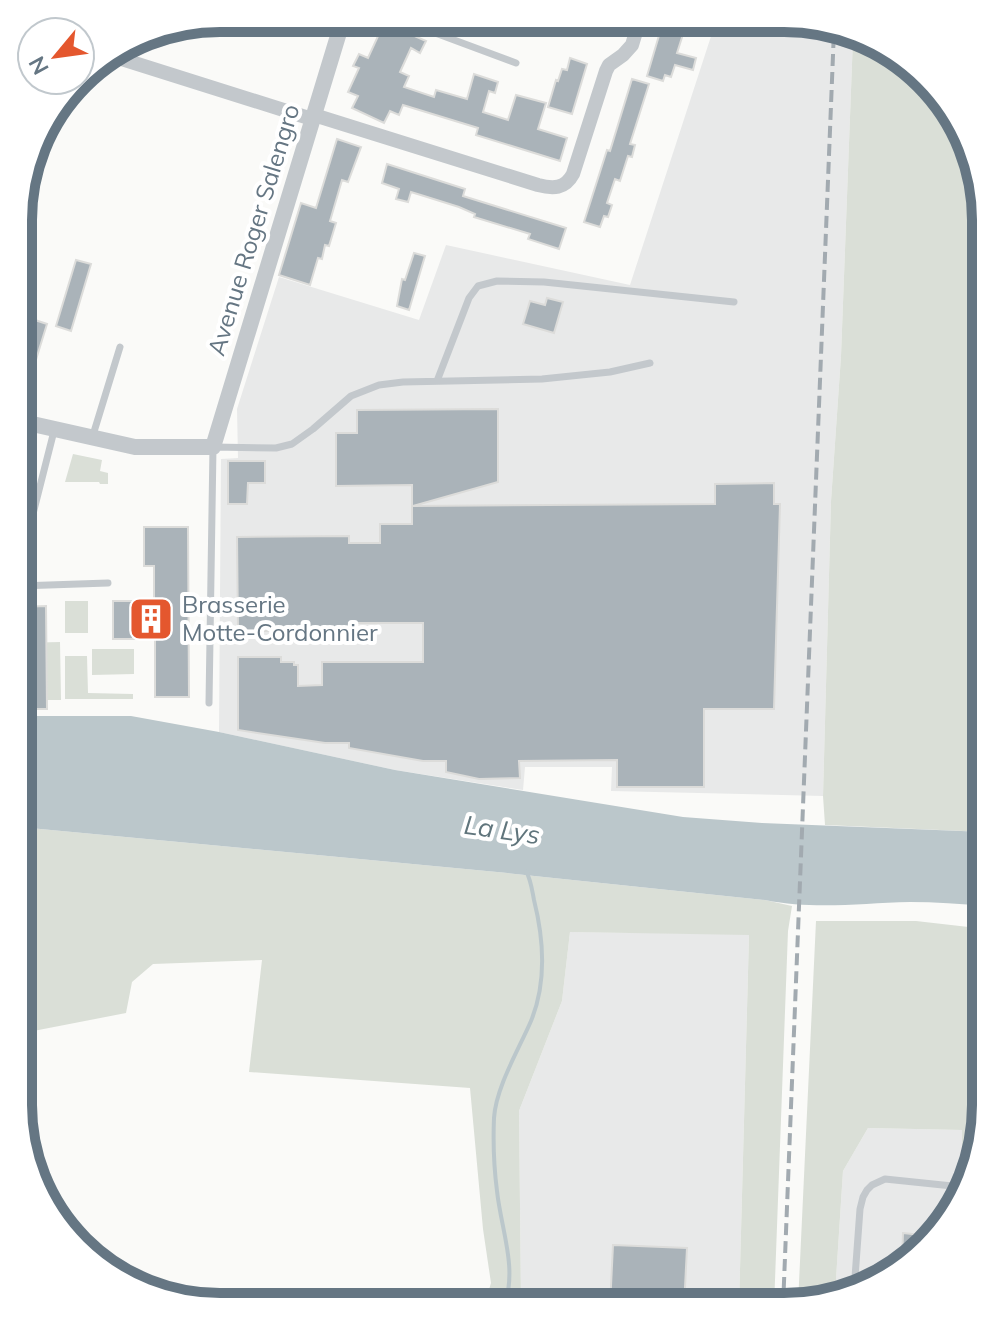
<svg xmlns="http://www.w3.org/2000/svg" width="1004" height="1325" font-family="Mulish,sans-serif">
  <rect width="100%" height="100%" fill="#fafaf8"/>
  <!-- built -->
  <path fill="#e8e9e9" d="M763 20 795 30 796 20H811L853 37 841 356 831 501 823 796 611 791 612 767H525L523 790 395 770 219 732 221 459 238 458 237 409 279 277 419 320 446 245 630 285 716 21Z
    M570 932 749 934 739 1307 513 1306 514 1302 521 1300 519 1111 562 1001Z
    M868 1128 962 1130V1164L970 1165 952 1217 874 1286 835 1295 843 1171Z"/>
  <!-- green -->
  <path fill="#dadfd7" d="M853 37 907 59 965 130 986 220V832L825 825 823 796 831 501 841 356Z
    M73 454 102 460 100 471 108 473V484H100L99 482H65Z
    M65 601H88V633H65Z
    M60 642 61 700H47V645H19V643Z
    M92 649H134V674L92 675Z
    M65 656H87L88 693 133 694V699H65Z
    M19 827 497 872 765 900 792 906 788 931 774 1307H739L749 935 570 932 562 1001 519 1111 521 1300 514 1302 513 1306H484L491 1283 483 1229 470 1088 249 1072 262 960 153 964 132 982 126 1013 18 1034Z
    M816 921H916L986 929V1119L970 1165H962V1130L868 1128 843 1171 835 1295 798 1304Z"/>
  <!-- water -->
  <path fill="#bbc7cb" d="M19 716H131L219 732 395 770 683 817 762 823 986 832V906C961 904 935 902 910 902 860 903 815 910 765 900L497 872 19 827Z"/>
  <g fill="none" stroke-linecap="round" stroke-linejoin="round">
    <!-- stream -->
    <path stroke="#bbc7cb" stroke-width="4" d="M504 1306C518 1269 501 1229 497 1191 494 1168 493 1142 494 1118 496 1087 519 1049 531 1021 547 982 544 940 534 900 532 890 531 880 526 871"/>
  </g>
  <!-- building -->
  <path fill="#aab3b9" stroke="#dcdcda" stroke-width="2" d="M708 21 704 35 685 28 677 53 696 58 693 70 675 65 671 77 665 75 663 81 647 76 663 22Z
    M362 26H392L426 41 420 53 411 48 400 72 409 76 404 87 434 97 436 90 467 99 474 74 498 82 495 93 489 91 483 112 508 120 516 95 546 103 538 129 567 138 560 161 476 135 478 128 403 105 399 115 390 111 384 123 352 108 358 96 348 92 359 68 353 66 359 54 368 58 379 34Z
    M570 58 587 64 572 114 548 107 556 80 558 81 562 69 567 70Z
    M632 79 649 84 630 144 635 145 632 157 628 156 620 181 615 179 607 203 612 205 608 217 604 216 600 227 584 222 607 150 610 151Z
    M337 139 361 147 348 182 342 180 330 221 336 223 329 246 325 245 322 259 318 258 310 285 279 275 301 203 316 208Z
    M387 164 465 189 463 196 566 228 559 249 528 239 530 234 474 217 475 214 459 207 424 196 411 192 408 202 396 199 399 189 382 183Z
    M414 253 425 256 409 310 397 306 402 279 405 280Z
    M76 260 91 264 71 331 56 326Z
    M547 298 563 302 554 333 523 324 530 301 545 305Z
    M32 319 47 324 22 405H19V359Z
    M498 409V482L413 506 715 504V484L774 483V504H780L774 709H704V787H617V760L519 761 520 778 479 779 446 772V761H423L349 748V743H325L238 730V657H281V662H294V665H298V686L322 685V662H423V623H349L350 631H238L237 537 349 536V543H380V524H412V485L336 486V433H357V410Z
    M228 461H265V483H248L247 504H228Z
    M144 527H188L189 697H155V639H113V601H154V566H144Z
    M46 606 47 709H19V607Z
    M903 1233 931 1236 902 1261Z
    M613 1245 687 1248 684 1307 610 1306Z"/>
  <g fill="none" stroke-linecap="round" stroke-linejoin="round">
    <!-- service -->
    <path stroke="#c3c8cc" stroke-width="7" d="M418 25 438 34 516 63
      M437 381 469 298 478 286 497 281 544 282 734 302
      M93 435 120 347
      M19 569 54 431
      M19 586 108 583
      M209 703 213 447 276 448 292 444 313 429 351 396 379 385 403 382 542 379 610 372 650 363
      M854 1291 860 1209 863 1197 867 1190 872 1185 885 1179 962 1187"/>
    <!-- minor -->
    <path stroke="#c3c8cc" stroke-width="14" d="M109 55 312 119
      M314 115 538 185C553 189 565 189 573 174L606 71 609 65 623 55 632 45 639 22"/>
    <!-- tertiary -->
    <path stroke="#c3c8cc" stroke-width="16" d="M19 421 135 447H213L341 26"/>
    <!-- rail -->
    <path stroke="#a2aab0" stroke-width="4" stroke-dasharray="12 6" stroke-linecap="butt" d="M783 1307 834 30"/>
  </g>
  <!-- icons -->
  <defs>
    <g id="building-square" transform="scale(2.3)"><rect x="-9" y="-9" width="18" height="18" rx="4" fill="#e4572e" stroke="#fff"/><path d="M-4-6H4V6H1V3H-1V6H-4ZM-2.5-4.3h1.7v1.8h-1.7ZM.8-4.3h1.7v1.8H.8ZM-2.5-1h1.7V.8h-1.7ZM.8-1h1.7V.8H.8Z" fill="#fff"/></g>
  </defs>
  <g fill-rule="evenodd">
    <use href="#building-square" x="151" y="619"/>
  </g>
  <g text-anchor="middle" stroke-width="8" stroke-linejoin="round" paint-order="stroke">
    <!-- street labels -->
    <g font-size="24" fill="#657683" stroke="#fff">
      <text transform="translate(254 230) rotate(-73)" y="8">Avenue Roger Salengro</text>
    </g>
    <!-- poi labels -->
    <g font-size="24" fill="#657683" stroke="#fff" text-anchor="start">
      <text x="182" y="613">Brasserie<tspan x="182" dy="28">Motte-Cordonnier</tspan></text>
    </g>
    <!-- water labels -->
    <g font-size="26" font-style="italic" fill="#60757c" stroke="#fff">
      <text transform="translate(502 830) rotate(8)" y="9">La Lys</text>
    </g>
  </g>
  <!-- crop -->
  <path d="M0 0H1004V1325H0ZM220 32H784A188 188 0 0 1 972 220V1105A188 188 0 0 1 784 1293H220A188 188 0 0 1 32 1105V220A188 188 0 0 1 220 32Z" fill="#fff" fill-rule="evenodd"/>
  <path fill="none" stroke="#657683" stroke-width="10" d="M220 32H784A188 188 0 0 1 972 220V1105A188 188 0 0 1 784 1293H220A188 188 0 0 1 32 1105V220A188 188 0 0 1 220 32Z"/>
  <!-- north arrow -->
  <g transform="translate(56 56) rotate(241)"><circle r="38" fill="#ffffff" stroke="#c1c8cd" stroke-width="2"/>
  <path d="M0-6L14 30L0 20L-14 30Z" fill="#e4572e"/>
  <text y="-12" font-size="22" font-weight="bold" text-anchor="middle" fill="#657683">N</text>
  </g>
</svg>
